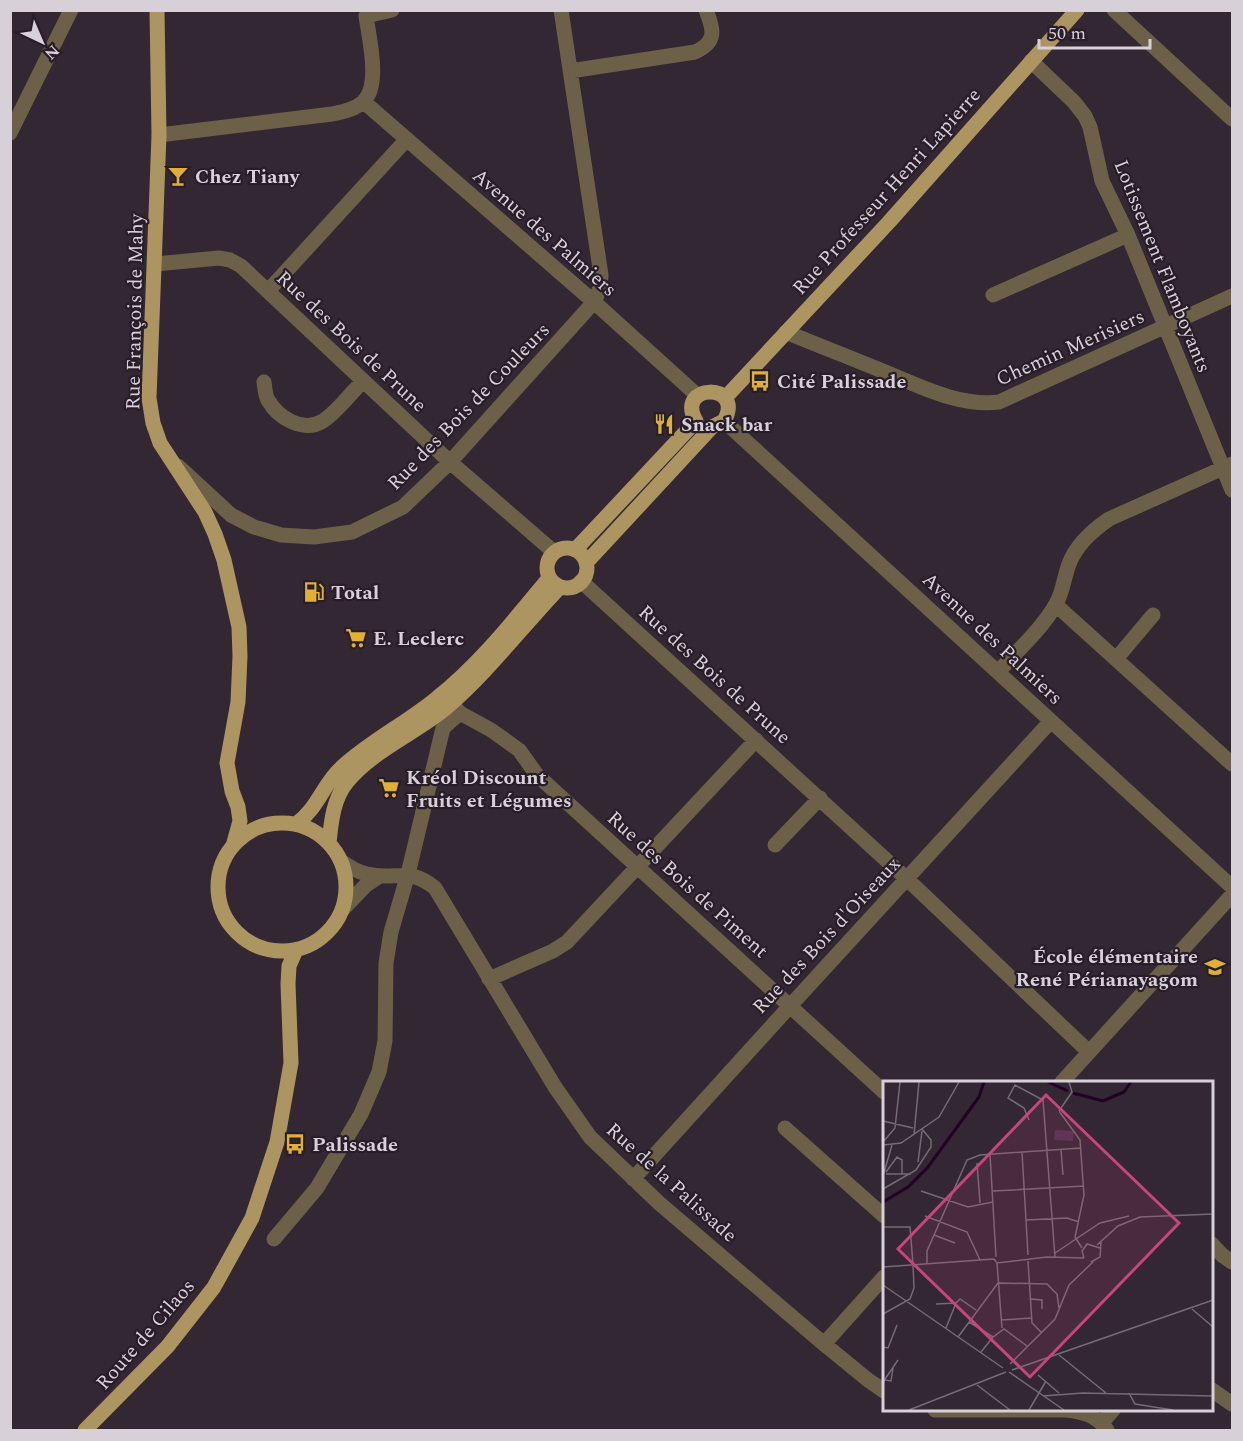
<svg xmlns="http://www.w3.org/2000/svg" width="1243" height="1441" font-family="Spectral,serif">
  <rect width="100%" height="100%" fill="#322732"/>
  <g fill="none" stroke-linecap="round" stroke-linejoin="round">
    <!-- minor -->
    <path stroke="#6c6148" stroke-width="15" d="M1114 10 1232 119
      M1031 61 1074 102 1085 116 1090 127 1102 181 1128 235 1232 490
      M570 71 695 52C717 42 714 30 706 10
      M364 102 594 302 698 396
      M10 133 71 10
      M159 135 332 114C342 112 354 110 363 102 381 86 369 38 366 16L392 10
      M155 264 219 258 230 260 241 266 450 462 554 552
      M268 291 407 139
      M993 295 1128 235
      M786 332C817 345 849 357 880 370 918 385 958 407 999 402L1232 296
      M264 382C265 388 265 395 268 400 278 418 303 433 323 421 335 414 353 391 363 381
      M724 421 1232 887
      M178 466 231 515 254 527 281 535 314 537 352 532 403 507 450 462 594 302 600 288 601 275 561 10
      M581 581 907 879 1089 1052
      M1056 605 1232 764
      M1116 659 1153 615
      M998 672C1017 651 1042 629 1056 604 1063 592 1064 577 1069 564 1076 545 1093 530 1109 519L1232 464
      M442 694 460 713 491 730 519 750 537 775 884 1092
      M775 845 820 798
      M341 861C349 867 357 872 367 874 396 881 408 866 435 888L555 1087 590 1137 659 1203 824 1344 868 1380 884 1391
      M343 909 366 885 380 876
      M489 979 553 951 567 942 756 740
      M1062 1082 1232 895
      M785 1128 884 1216
      M633 1179 790 1006 1051 721
      M274 1239 317 1188 361 1114 379 1072 385 1041 386 963 391 932 408 874 443 728 460 713
      M1212 1244 1222 1255 1232 1262
      M824 1344 884 1277
      M1212 1390 1232 1404
      M935 1410H1066C1084 1412 1096 1415 1107 1430
      M1102 1423 1113 1410"/>
    <!-- major -->
    <path stroke="#ac9561" stroke-width="15" d="M157 10 159 135 149 398 153 423 160 443 205 512 215 534 224 560 239 627 240 656 238 702 227 763 232 791 238 807 240 821 233 846
      M725 398 889 222 1077 10
      M547 568a20 20 0 1 1 40 0a20 20 0 1 1-40 0Z
      M575 550 696 421C674 383 746 382 724 421L712 427 586 563
      M218 887a64 64 0 1 1 128 0a64 64 0 1 1-128 0Z
      M296 824C319 807 323 784 341 768 370 741 407 723 437 698 480 664 514 620 549 578
      M329 843C331 823 333 799 347 782 372 751 416 733 446 708 488 672 522 627 560 587
      M85 1430 167 1347 214 1287 252 1218 277 1142 291 1063 288 984 289 966 296 950"/>
  </g>
  <!-- icons -->
  <defs>
    <g id="bar-bare" transform="scale(1.62)"><path d="M-6-5H6L.8 .8V4.5H3.5V6h-7V4.5H-.8V.8Z" fill="#dfb034" stroke="#281d28" stroke-width="2.5" paint-order="stroke"/></g>
    <g id="bus-bare" transform="scale(1.62)"><path d="M-5-6H5V4H4V6H2V4H-2V6H-4V4H-5ZM-3.5-4V0h7V-4ZM-3.5 1.2v1.5H-2V1.2ZM2 1.2v1.5H3.5V1.2Z" fill="#dfb034" stroke="#281d28" stroke-width="2.5" paint-order="stroke"/></g>
    <g id="restaurant-bare" transform="scale(1.62)"><path d="M-5-6h1v4h1v-4h1v4h1v-4h1v5L-1.5 .5V6h-2V.5L-5-1ZM5-6V6H3V1.5H1.5Q1.5-4 5-6Z" fill="#dfb034" stroke="#281d28" stroke-width="2.5" paint-order="stroke"/></g>
    <g id="fuel-bare" transform="scale(1.62)"><path d="M-5.5-6h7V0h2V4h1.3V-2.5L3-4.5l.8-.8L6-3V5H2.5V1h-1V6h-7ZM-4.2-4.7v3.2H.2V-4.7Z" fill="#dfb034" stroke="#281d28" stroke-width="2.5" paint-order="stroke"/></g>
    <g id="supermarket-bare" transform="scale(1.62)"><path d="M-6-5.5h2.5l.6 2H6L4.5 2H-2.5L-4.4-4H-6ZM-1.5 3.2a1.3 1.3 0 1 0 .1 0ZM3 3.2a1.3 1.3 0 1 0 .1 0Z" fill="#dfb034" stroke="#281d28" stroke-width="2.5" paint-order="stroke"/></g>
    <g id="school-bare" transform="scale(1.62)"><path d="M0-5L7-2L0 1L-7-2ZM-4 1L0 2.5L4 1V4Q0 6-4 4Z" fill="#dfb034" stroke="#281d28" stroke-width="2.5" paint-order="stroke"/></g>
  </defs>
  <g fill-rule="evenodd">
    <use href="#bar-bare" x="178" y="176"/>
    <use href="#bus-bare" x="760" y="381"/>
    <use href="#restaurant-bare" x="664" y="424"/>
    <use href="#fuel-bare" x="314" y="592"/>
    <use href="#supermarket-bare" x="356" y="638"/>
    <use href="#supermarket-bare" x="389" y="788"/>
    <use href="#school-bare" x="1215" y="967"/>
    <use href="#bus-bare" x="295" y="1144"/>
  </g>
  <g text-anchor="middle" stroke-width="4.5" stroke-linejoin="round" paint-order="stroke">
    <!-- poi labels -->
    <g font-size="20" font-weight="bold" fill="#d7d0d8" stroke="#281d28" text-anchor="start">
      <text x="195" y="183">Chez Tiany</text>
      <text x="777" y="388">Cité Palissade</text>
      <text x="681" y="431">Snack bar</text>
      <text x="331" y="599">Total</text>
      <text x="373" y="645">E. Leclerc</text>
      <text x="406" y="784">Kréol Discount<tspan x="406" dy="23">Fruits et Légumes</tspan></text>
      <text x="1198" y="963" text-anchor="end">École élémentaire<tspan x="1198" dy="23">René Périanayagom</tspan></text>
      <text x="312" y="1151">Palissade</text>
    </g>
    <!-- street labels -->
    <g font-size="20" fill="#d7d0d8" stroke="#281d28">
      <text transform="translate(886 191) rotate(-48)" y="7">Rue Professeur Henri Lapierre</text>
      <text transform="translate(545 232) rotate(41)" y="7">Avenue des Palmiers</text>
      <text transform="translate(1163 266) rotate(68)" y="7">Lotissement Flamboyants</text>
      <text transform="translate(134 312) rotate(-89)" y="7">Rue François de Mahy</text>
      <text transform="translate(352 341) rotate(43)" y="7">Rue des Bois de Prune</text>
      <text transform="translate(1070 347) rotate(-24)" y="7">Chemin Merisiers</text>
      <text transform="translate(468 406) rotate(-46)" y="7">Rue des Bois de Couleurs</text>
      <text transform="translate(993 638) rotate(43)" y="7">Avenue des Palmiers</text>
      <text transform="translate(715 674) rotate(42)" y="7">Rue des Bois de Prune</text>
      <text transform="translate(688 884) rotate(42)" y="7">Rue des Bois de Piment</text>
      <text transform="translate(826 935) rotate(-47)" y="7">Rue des Bois d'Oiseaux</text>
      <text transform="translate(672 1182) rotate(42)" y="7">Rue de la Palissade</text>
      <text transform="translate(145 1334) rotate(-49)" y="7">Route de Cilaos</text>
    </g>
  </g>
  <!-- overview -->
  <g transform="translate(883 1081)">
    <rect width="330" height="330" fill="#322732"/>
    <path d="M172 49 191 50 190 60 171 59Z" fill="#503253"/>
    <path fill="none" stroke="#240028" stroke-width="3" d="M165 1 185 10M190 12 220 20 241 11 248 1M0 121 25 106 45 86 96 16 101 1"/>
    <path fill="none" stroke="#746b74" stroke-width="1.5" d="M176 30 197 59 201 114 192 156 199 167M176 30 189 11 186 1M146 39 141 27 125 17 132 4 160 19 172 176M0 40 30 47M31 54 36 1M0 61 12 47 17 1M0 64 18 62 56 36 76 1M178 69 180 94M139 71 145 174M107 73 113 176M35 81 39 50M94 82 97 122M3 91 14 76 19 79V93M3 93H28M0 95 9 64M0 108 33 89 48 66V59L39 48M38 110 85 126 110 121M110 110 201 105M42 135 84 151 97 179M143 139 184 137 196 141M0 146H27L30 183M51 154 72 162M214 164 235 145 257 136 330 133M172 172 217 142 246 135M201 177 199 170 204 163 217 167M111 178 114 182 164 176 201 177M145 180 149 242 158 251M208 181 217 176 218 161M114 182 119 247M44 183V170L84 79 97 74 198 67M0 186 111 178M0 204 120 287M148 218 159 219V228M53 223 73 222 77 218 93 229M309 228 330 246M0 233 27 218 31 207 30 184M118 239 149 237M86 241 110 256 121 248 144 265M63 247 73 222M75 256 115 202 164 203 174 213 176 227M0 266 5 267 14 244M98 271 110 256M176 274 223 312M127 283 172 238 186 204 210 181M129 289 330 219M126 291 181 329M155 294 176 312M2 299 8 300 10 287M0 301 15 279M94 304 127 329M246 312 252 323 290 329M160 315 200 312 330 315M26 329 123 291M146 329 163 300"/>
    <path fill="#c7467a" fill-opacity="0.15" stroke="#c7467a" stroke-width="3" d="M163 14 296 142 147 296 15 168Z"/>
    <rect width="330" height="330" fill="none" stroke="#d7d0d8" stroke-width="3"/>
  </g>
  <!-- border -->
  <rect width="1243" height="1441" fill="none" stroke="#d7d0d8" stroke-width="24"/>
  <!-- north arrow -->
  <g transform="translate(42 42) rotate(136)" stroke="#281d28" stroke-width="4.5" paint-order="stroke">
  <path d="M0-4.5L10 22L0 15L-10 22Z" fill="#d7d0d8"/>
  <text y="-9" font-size="16" font-weight="bold" text-anchor="middle" fill="#d7d0d8">N</text>
  </g>
  <!-- scale -->
  <path d="M1039 39v9h111v-9" fill="none" stroke="#d7d0d8" stroke-width="3"/>
  <text x="1048" y="39" font-size="18" fill="#d7d0d8" stroke="#281d28" stroke-width="4.5" paint-order="stroke">50 m</text>
</svg>
